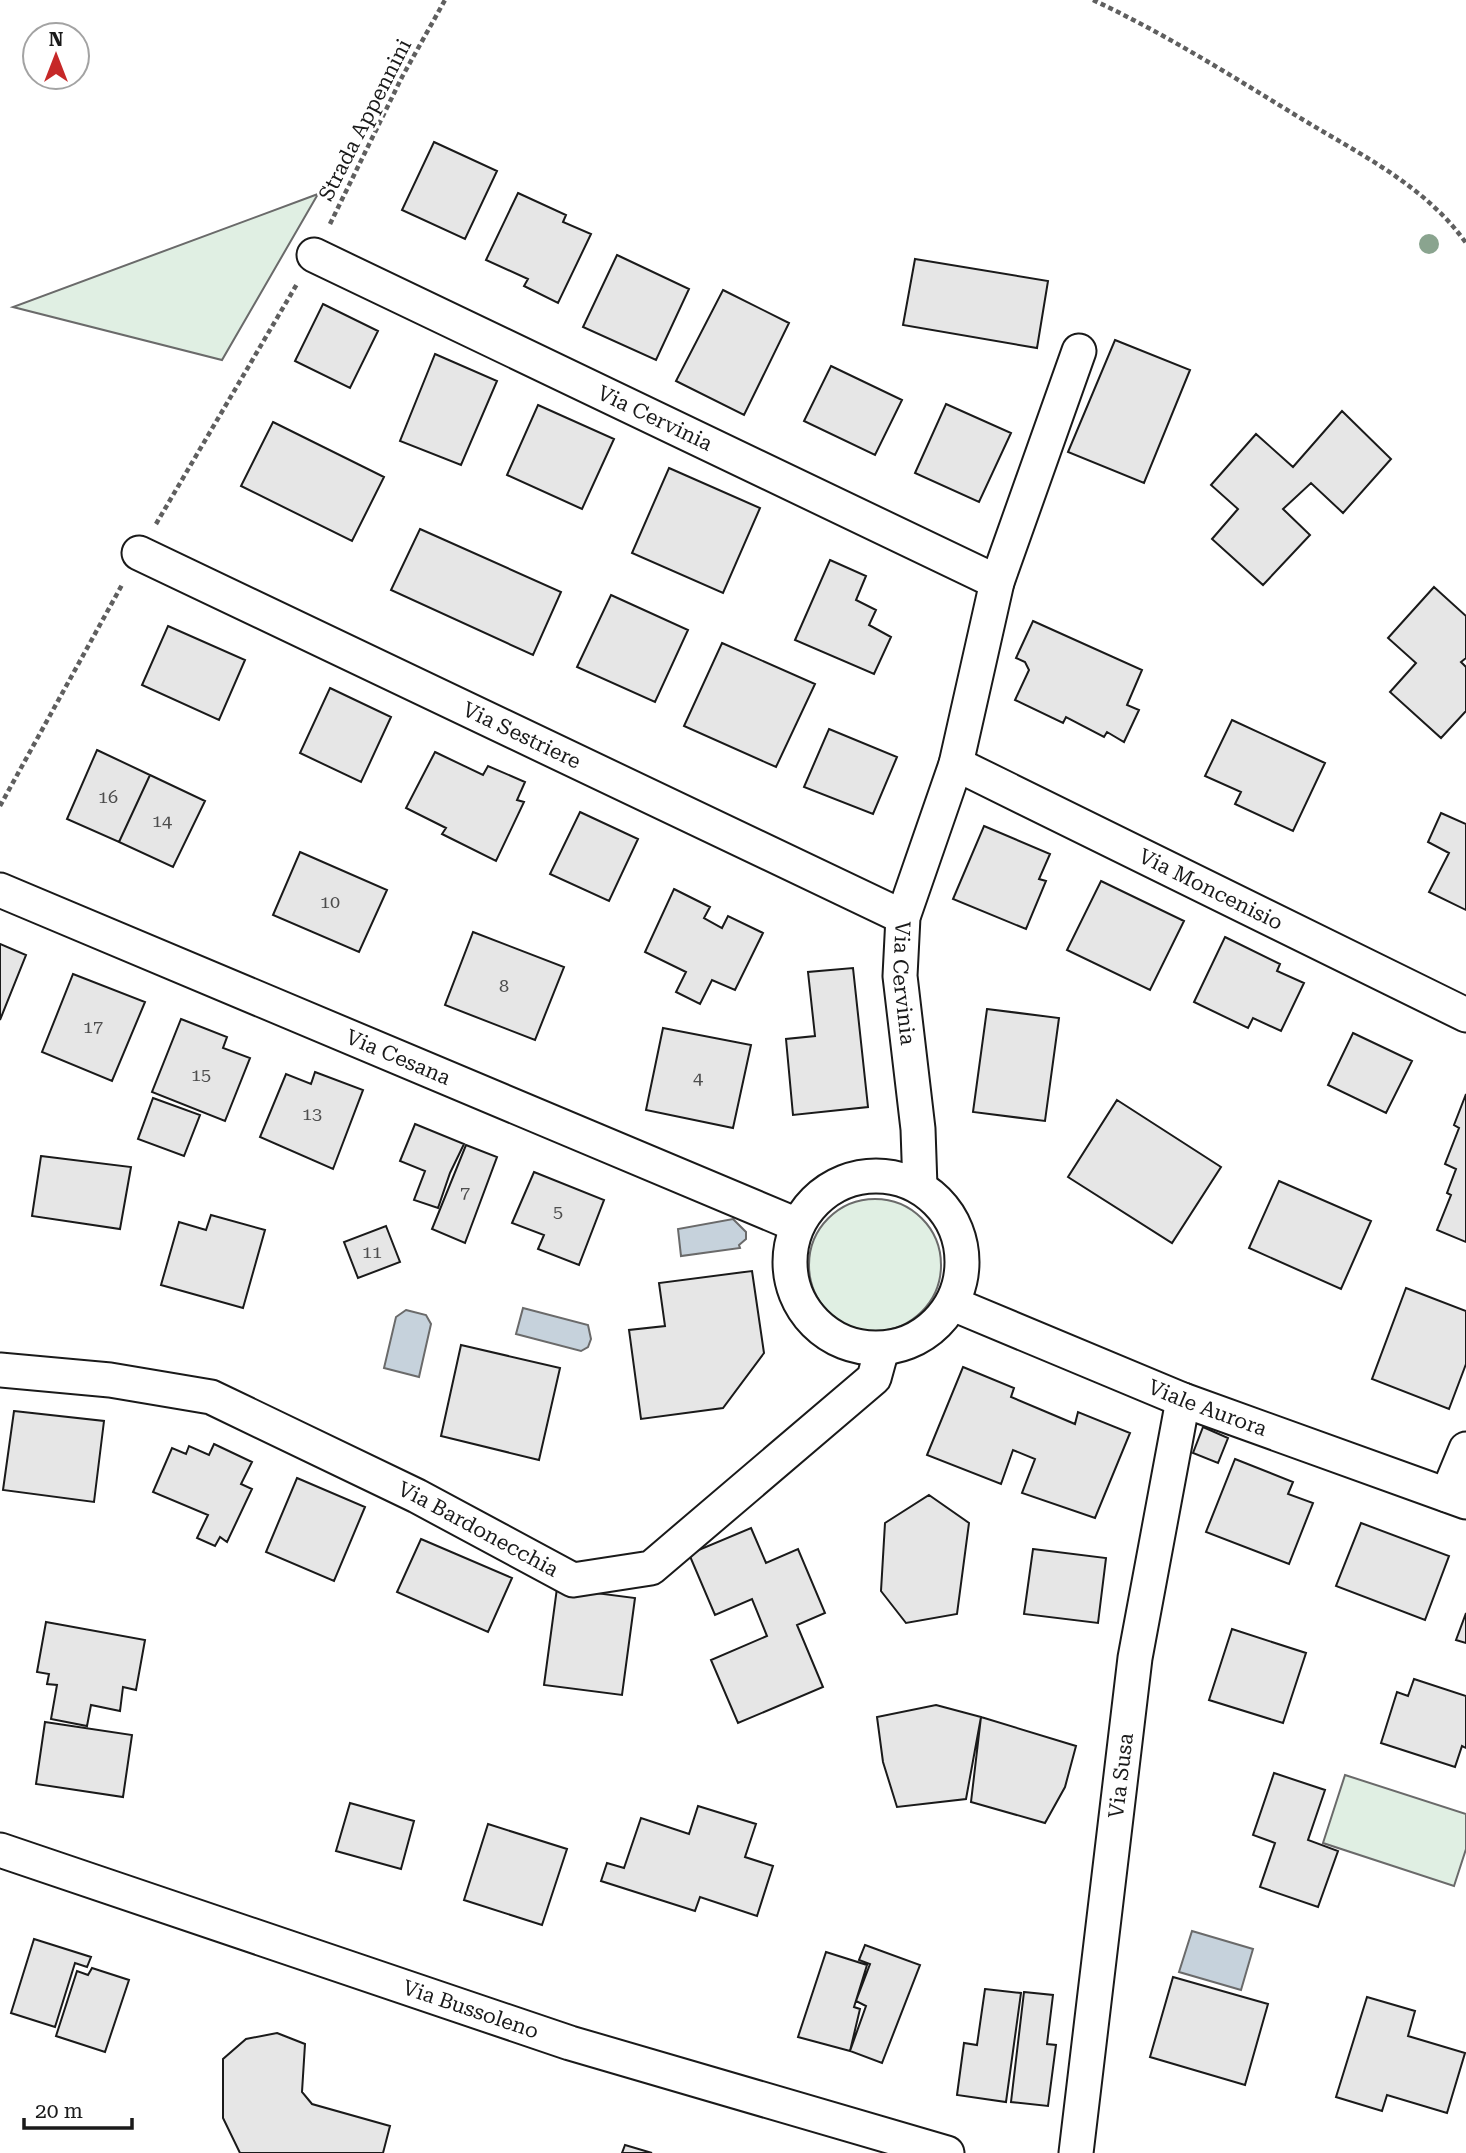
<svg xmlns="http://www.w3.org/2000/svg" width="1466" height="2153" font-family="'Roboto Serif',serif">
  <rect width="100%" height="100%" fill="#fff"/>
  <!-- green -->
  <path fill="#e0efe3" stroke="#6a6a6a" stroke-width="2" d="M318 194 222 360 13 307Z
    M809 1265a66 66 0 1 1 132 0a66 66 0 1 1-132 0Z
    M1345 1775 1466 1814V1849L1454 1886 1323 1843Z"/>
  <!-- water -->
  <path fill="#c6d2dc" stroke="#6a6a6a" stroke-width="2" d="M733 1219 746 1232V1239L739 1245 740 1248 681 1256 678 1229Z
    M523 1308 588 1325 591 1339 588 1347 581 1351 516 1334Z
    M406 1310 426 1315 431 1324 419 1377 384 1368 396 1317Z
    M1192 1931 1253 1949 1241 1990 1179 1972Z"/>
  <!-- building -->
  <path fill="#e6e6e6" stroke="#1a1a1a" stroke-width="2" d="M434 142 497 171 465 239 402 210Z
    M518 193 566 215 563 222 591 234 558 303 524 286 528 279 486 260Z
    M617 255 689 289 656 360 583 327Z
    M915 259 1048 281 1037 348 903 325Z
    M723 290 789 323 744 415 676 381Z
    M323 304 378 331 350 388 295 361Z
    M1115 340 1190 370 1144 483 1068 452Z
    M435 354 497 381 461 465 400 441Z
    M831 366 902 400 875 455 804 421Z
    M946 404 1011 433 979 502 915 473Z
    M538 405 614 439 582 509 507 475Z
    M1342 411 1391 459 1343 513 1311 483 1283 509 1310 535 1263 585 1212 539 1238 509 1211 485 1256 434 1293 467Z
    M273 422 384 477 352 541 241 486Z
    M669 468 760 508 723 593 632 553Z
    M420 529 561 592 533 655 391 590Z
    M830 560 866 576 856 600 876 610 869 625 891 637 874 674 795 640Z
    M1434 587 1466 616V658L1461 662 1466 667V711L1441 738 1390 692 1416 663 1388 638Z
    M611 595 688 630 655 702 577 667Z
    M1033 621 1142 670 1127 705 1139 710 1124 742 1107 732 1104 737 1066 717 1063 723 1015 700 1029 670 1025 662 1016 658Z
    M168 626 245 660 219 720 142 685Z
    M722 643 815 684 776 767 684 726Z
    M330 688 391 717 361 782 300 753Z
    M1232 720 1325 763 1293 831 1235 804 1241 792 1205 776Z
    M829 729 897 757 873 814 804 787Z
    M97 750 150 775 119 842 67 819Z
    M435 752 483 775 488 766 525 782 517 800 524 802 496 861 442 834 446 828 406 808Z
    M150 775 205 801 173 867 119 842Z
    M580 812 638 839 609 901 550 874Z
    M1441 813 1466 824V910L1429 892 1449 853 1428 842Z
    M984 826 1050 854 1039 879 1046 881 1026 929 953 899Z
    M300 852 387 890 359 952 273 915Z
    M1101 881 1184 921 1150 990 1067 950Z
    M674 889 710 907 704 918 722 928 728 916 763 933 735 990 712 980 700 1004 676 992 686 972 645 952Z
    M473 932 564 967 535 1040 445 1005Z
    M1225 937 1280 964 1277 971 1304 983 1281 1031 1253 1018 1248 1028 1194 1002Z
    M0 944 26 955 0 1020Z
    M853 968 868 1107 793 1115 786 1039 815 1036 808 972Z
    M73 974 145 1002 112 1081 42 1052Z
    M987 1009 1059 1018 1045 1121 973 1112Z
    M181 1019 227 1037 223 1048 250 1058 225 1121 152 1092Z
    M663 1028 751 1045 733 1128 646 1110Z
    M1353 1033 1412 1061 1386 1113 1328 1085Z
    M315 1072 363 1090 333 1169 260 1137 286 1074 311 1084Z
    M1466 1094V1242L1437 1230 1451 1195 1447 1193 1456 1169 1445 1164 1459 1128 1454 1125Z
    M153 1098 200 1115 184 1156 138 1139Z
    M1117 1100 1221 1167 1172 1243 1068 1177Z
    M415 1124 464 1144 450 1173 438 1208 414 1200 425 1171 400 1161Z
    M466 1145 497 1157 465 1243 432 1229Z
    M41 1156 131 1167 120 1229 32 1216Z
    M534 1172 604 1200 579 1265 538 1249 544 1235 512 1223Z
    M1279 1181 1371 1221 1341 1289 1249 1248Z
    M211 1215 265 1230 243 1308 161 1285 179 1222 206 1230Z
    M386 1226 400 1262 358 1278 344 1242Z
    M752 1271 764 1353 723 1408 641 1419 629 1330 665 1326 659 1283Z
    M1406 1288 1466 1311V1364L1449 1409 1372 1379Z
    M461 1345 560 1368 539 1460 441 1436Z
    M963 1367 1014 1388 1011 1397 1075 1424 1078 1412 1130 1433 1095 1518 1022 1493 1035 1459 1013 1450 1001 1484 927 1455Z
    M14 1411 104 1421 94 1502 3 1490Z
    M1203 1427 1228 1438 1218 1463 1193 1453Z
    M214 1444 252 1462 241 1484 252 1489 227 1542 220 1537 215 1546 197 1538 208 1515 153 1492 172 1448 186 1454 189 1446 209 1455Z
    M1235 1459 1293 1482 1288 1494 1313 1503 1289 1564 1206 1532Z
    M297 1478 365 1507 334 1581 266 1552Z
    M929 1495 969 1523 957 1614 906 1623 881 1591 885 1523Z
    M1361 1523 1449 1556 1425 1620 1336 1586Z
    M751 1528 766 1563 798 1549 825 1613 797 1625 823 1687 738 1723 711 1660 767 1636 752 1599 715 1615 689 1554Z
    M421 1539 512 1578 488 1632 397 1592Z
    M1033 1549 1106 1558 1098 1623 1024 1614Z
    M557 1588 635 1598 622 1695 544 1685Z
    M1466 1613V1643L1456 1640Z
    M46 1622 145 1640 136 1690 123 1687 120 1711 91 1705 87 1726 51 1719 57 1685 47 1684 49 1674 37 1672Z
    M1232 1629 1306 1653 1283 1723 1209 1700Z
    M1414 1679 1466 1696V1748L1462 1746 1455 1767 1381 1743 1397 1692 1408 1696Z
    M936 1705 981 1717 966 1799 897 1807 883 1762 877 1717Z
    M981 1717 1076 1746 1065 1787 1045 1823 971 1802Z
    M45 1722 132 1735 123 1797 36 1784Z
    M1274 1773 1325 1790 1308 1840 1338 1851 1318 1907 1260 1887 1275 1843 1253 1835Z
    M350 1803 414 1821 401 1869 336 1851Z
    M698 1806 756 1824 745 1857 773 1866 757 1916 700 1897 695 1911 601 1881 607 1863 624 1868 641 1818 689 1834Z
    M488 1824 567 1849 542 1925 464 1900Z
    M34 1939 91 1957 87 1967 75 1963 55 2027 11 2013Z
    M865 1945 920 1965 882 2063 850 2051 866 2006 856 2001 870 1964 859 1960Z
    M826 1952 867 1965 854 2007 860 2009 850 2051 798 2037Z
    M92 1968 129 1980 105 2052 56 2036 77 1971 88 1975Z
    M1173 1977 1268 2004 1245 2085 1150 2057Z
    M985 1989 1021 1993 1006 2102 957 2095 964 2043 977 2045Z
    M1024 1992 1053 1995 1047 2044 1056 2045 1048 2106 1011 2102Z
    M1367 1997 1415 2011 1408 2036 1465 2053 1447 2113 1387 2095 1382 2111 1336 2097Z
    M277 2033 305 2044 302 2092 312 2104 390 2126 383 2153H240L223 2118V2059L246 2039Z
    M625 2145 652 2153H622Z"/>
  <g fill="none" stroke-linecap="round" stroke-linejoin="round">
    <!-- minor casing -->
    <g stroke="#1a1a1a" stroke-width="37">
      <g id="minor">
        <path id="s1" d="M314 255 997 582 956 764 903 917 900 976 918 1129 920 1187"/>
        <path id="s2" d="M139 553 903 917"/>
        <path d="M997 582 1079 351"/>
        <path id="s3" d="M956 764 1466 1015"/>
        <path id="s4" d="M0 890 797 1225"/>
        <circle cx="876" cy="1262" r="86"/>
        <path id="s5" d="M953 1304 1183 1400 1466 1502"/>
        <path id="s6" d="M0 1370 110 1380 211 1397 417 1496 573 1580 651 1568 874 1378 882 1349"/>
        <path d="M1447 1495 1466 1449"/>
        <path id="s7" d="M0 1850 570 2043 947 2153"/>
        <path id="s8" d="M1076 2153 1135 1658 1183 1400"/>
      </g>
    </g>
    <!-- path -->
    <path stroke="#5f5f5f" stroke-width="4.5" stroke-dasharray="5 3.5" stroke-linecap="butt" d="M1093 0C1164 33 1230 75 1297 116 1357 153 1424 184 1466 243
      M330 224 402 77 445 0
      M156 524 297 284
      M0 806 123 583"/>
    <!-- minor -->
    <use href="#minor" stroke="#fff" stroke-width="33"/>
  </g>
  <!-- trees -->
  <circle fill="#8aa48f" cx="1429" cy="244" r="10"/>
  <g text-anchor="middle" stroke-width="5" stroke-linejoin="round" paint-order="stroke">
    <!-- number labels -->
    <g font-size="18" fill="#4d4d4d">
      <text x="108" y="803">16</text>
      <text x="162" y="827">14</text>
      <text x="330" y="908">10</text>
      <text x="504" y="992">8</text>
      <text x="93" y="1033">17</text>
      <text x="201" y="1081">15</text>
      <text x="698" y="1084">4</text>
      <text x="312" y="1120">13</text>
      <text x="465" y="1199">7</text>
      <text x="558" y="1218">5</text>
      <text x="372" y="1258">11</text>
    </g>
    <!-- street labels -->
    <g font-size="21" fill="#1a1a1a" stroke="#fff">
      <text transform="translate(365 120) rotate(-63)" y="7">Strada Appennini</text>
      <text dy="7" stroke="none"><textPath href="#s1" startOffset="378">Via Cervinia</textPath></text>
      <text dy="7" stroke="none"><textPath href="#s2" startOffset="424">Via Sestriere</textPath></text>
      <text dy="7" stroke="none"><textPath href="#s3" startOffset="284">Via Moncenisio</textPath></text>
      <text dy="7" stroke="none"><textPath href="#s1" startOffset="1172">Via Cervinia</textPath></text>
      <text dy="7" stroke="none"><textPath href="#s4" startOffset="432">Via Cesana</textPath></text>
      <text dy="7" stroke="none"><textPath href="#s5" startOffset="275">Viale Aurora</textPath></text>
      <text dy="7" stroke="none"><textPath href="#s6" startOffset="511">Via Bardonecchia</textPath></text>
      <text dy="7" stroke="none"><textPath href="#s8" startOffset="380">Via Susa</textPath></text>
      <text dy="7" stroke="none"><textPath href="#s7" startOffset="497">Via Bussoleno</textPath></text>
    </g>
  </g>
  <!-- north arrow -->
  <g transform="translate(56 56)"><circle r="33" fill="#ffffff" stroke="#a3a3a3" stroke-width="2"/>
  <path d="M0-5L12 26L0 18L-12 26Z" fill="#c62828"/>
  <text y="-10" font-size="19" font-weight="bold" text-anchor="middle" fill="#1a1a1a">N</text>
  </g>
  <!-- scale -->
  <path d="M24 2118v10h108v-10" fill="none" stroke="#1a1a1a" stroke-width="3.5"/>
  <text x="35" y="2118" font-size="21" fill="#1a1a1a" stroke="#ffffff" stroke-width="5" paint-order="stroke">20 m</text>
</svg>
